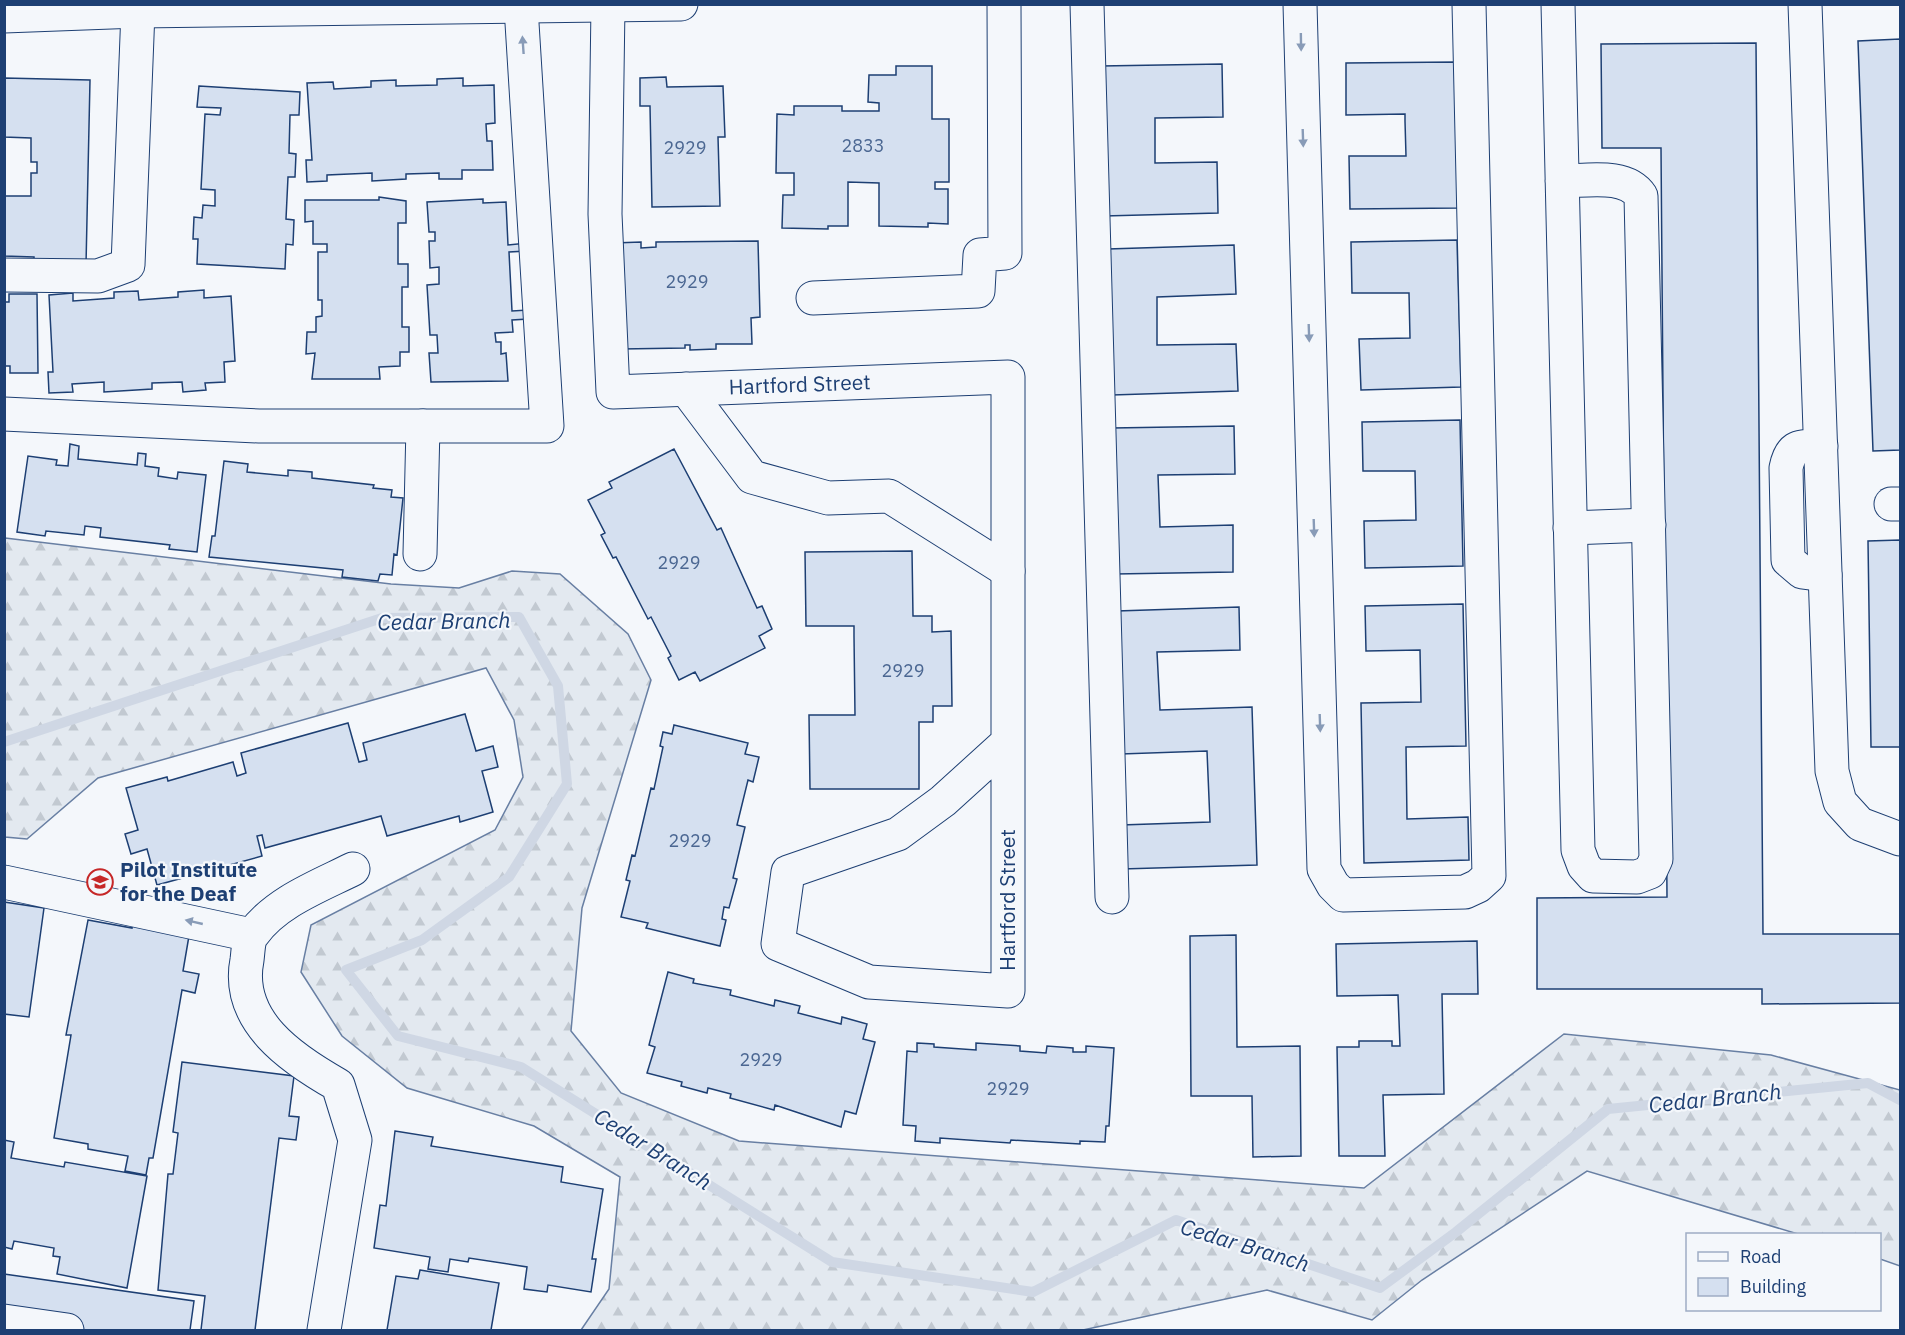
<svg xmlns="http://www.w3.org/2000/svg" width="1905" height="1335" font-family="'IBM Plex Sans',sans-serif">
  <defs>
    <pattern id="forest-firs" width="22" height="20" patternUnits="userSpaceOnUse" patternTransform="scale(1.5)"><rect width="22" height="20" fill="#e3e9f0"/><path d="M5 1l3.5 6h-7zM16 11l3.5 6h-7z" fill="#c2c9d1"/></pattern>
  </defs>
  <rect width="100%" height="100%" fill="#f4f7fb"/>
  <!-- forest -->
  <path fill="url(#forest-firs)" stroke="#687fa3" stroke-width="1.5" d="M5 538 391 584 459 588 512 571 560 574 628 634 651 680 582 908 571 1031 621 1093 739 1141 1364 1188 1564 1034 1771 1055 1900 1090V1266L1880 1259V1234H1798L1587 1171 1422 1280 1372 1320 1267 1290 1083 1330H581L609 1289 620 1177 534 1126 407 1088 342 1036 301 972 311 925 495 830 523 777 514 720 486 668 98 778 27 839 5 837Z"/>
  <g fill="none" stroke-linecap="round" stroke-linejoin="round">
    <!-- stream -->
    <path stroke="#cfd7e4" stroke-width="10" d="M4 742 382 618 519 617 558 686 567 784 509 877 422 940 346 970 398 1036 521 1067 832 1262 1033 1292 1176 1220 1380 1288 1456 1232 1608 1109 1868 1083 1900 1100"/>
  </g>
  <!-- building -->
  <path fill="#d5e0f0" stroke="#1d3f73" stroke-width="1.5" d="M1900 39V450L1873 451 1858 41Z
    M1756 43 1763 934H1900V1003L1762 1004V989H1537V898L1667 897 1661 148H1602L1601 44Z
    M1456 62 1458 208 1350 209 1349 156H1406L1405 121V114L1346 115V63Z
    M1222 64 1223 117 1155 118V163L1217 162 1218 213 1104 216 1101 66Z
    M896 66H932V119H949V182H935V189H948V224L928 223V227L879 226V183L848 182V226H828V229L782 228 783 195H794V173H776L777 114 794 115V106H842V111H879V103L868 102 869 75H896Z
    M666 77 667 87 723 86 725 137H718L720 206 652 207 650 106H640V78Z
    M4 78 90 80 86 265 34 263V257L4 256V196H31V173H37V162H31V138L4 137Z
    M463 78V86L494 85 495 123 486 124 487 141H492L493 170H462V179H439V173L406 174V179L372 181V173L327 175V181L307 182 306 160H312L307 83 333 82 334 89 371 87V81L396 80V86L437 85V79Z
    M199 86 300 92 299 115H290L289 153 296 154 295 177H288L286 219 294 220 293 245 286 244 285 269 197 264 198 239H193L194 217 202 218 203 205 215 206V190L201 189 205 114 220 115 221 108 197 107Z
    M379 197 406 201V223H398V264H408V287H402V327H409V352H400V366L379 367 380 379H312L315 353 306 354 307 332H316V317L322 316V300H318V252H327V244H313V221L305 222V200H379Z
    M483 199V203L506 202 508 245 527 243V251L509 252 512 311 528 310V319L512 320 513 332 495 333 496 342H501V354L506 353 508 381 431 382 429 353H438L437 335H430L427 285 439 284V267L430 268 429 241H435V232H429L427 202Z
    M1457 240 1461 387 1361 390 1359 339 1410 338 1409 293H1352L1351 242Z
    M758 241 760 317 751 318 752 344H716V349L690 350V345H685V348L621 349 614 243 641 242V248L656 247V242Z
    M1234 245 1236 294 1157 297V345L1236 344 1238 391 1112 395 1108 249Z
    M204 290V298L231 296 235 361 224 362 225 382 205 383 206 390 183 392 182 382 152 383V389L104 392V382L72 384 73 392 49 393 48 372H53L49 295 73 293V301L114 298V292L138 291 139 300 178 297V292Z
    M9 294H37L38 373H10V366H4V302H9Z
    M1460 420 1463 566 1365 568 1364 521 1416 520 1415 471H1363L1362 422Z
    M1234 426 1235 474 1158 475 1160 527 1233 525V572L1115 574 1112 428Z
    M70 444 79 446 78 459 137 465 138 453 146 454 145 466 159 468 158 476 177 479 178 472 206 475 197 552 169 549 170 545 100 537 101 528 85 526 84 535 46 531 45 536 17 532 28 456 57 460 56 465 68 466Z
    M674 449 717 530 721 528 757 608 762 606 772 629 759 636 765 648 700 681 695 672 679 680 668 658 671 656 651 617 648 619 616 557 613 558 601 535 605 533 588 500 612 488 609 482Z
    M224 461 248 464 247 472 288 476V470L312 472V478L374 485 373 488 392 490 391 497 403 498 397 555 394 554 392 575 380 574 378 581 342 577 343 570 209 557 212 536H215Z
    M1900 540V747H1871L1868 541Z
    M912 551 913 616H932V632L951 631 952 706H933V722H919V789H810L809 715H855L854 636V626H806L805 552Z
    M1463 604 1466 746 1406 747 1407 819 1468 817 1469 860 1364 863 1361 703 1421 702 1420 650 1366 651 1365 606Z
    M1239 607 1240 650 1157 652 1160 710 1252 707 1257 865 1122 869 1121 825 1210 822 1207 751 1121 754 1117 611Z
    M465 714 476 751 493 746 498 767 482 771 493 812 460 822 459 816 387 836 381 816 265 848 262 835 257 836 262 856 157 885 147 849 131 854 125 834 138 830 126 788 167 777 168 781 233 762 237 776 246 773 241 753 348 723 359 762 367 760 363 743Z
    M674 725 748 743 745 754 759 757 753 782 748 780 737 825 745 827 733 878 737 879 729 908 724 907 722 919 726 920 720 946 646 928 648 923 621 917 630 881 626 880 632 855 635 856 651 788 654 789 663 747 660 746 663 732 672 734Z
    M4 902 44 908 29 1017 4 1014Z
    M88 920 132 928 133 920 190 930 183 971 199 974 195 993 182 990 153 1158H149L146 1175 125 1171 128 1156 88 1149V1144L54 1138 71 1035H66Z
    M1236 935 1237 1047 1300 1046 1301 1156 1253 1157 1252 1096H1191L1190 936Z
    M1477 941 1478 994H1442L1444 1094 1383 1095 1385 1156H1339L1337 1047H1359V1041H1392V1046H1400L1398 995 1337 996 1336 944Z
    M668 972 694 979 693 983 731 990 730 995 774 1006 775 1000 800 1006 798 1013 841 1024 842 1017 867 1024 863 1039 875 1042 856 1114 845 1111 841 1127 775 1105 774 1110 730 1098 731 1094 708 1088 707 1093 681 1086 682 1082 647 1073 655 1047 649 1045Z
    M917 1043 934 1044V1047L976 1050V1043L1020 1046V1051L1046 1053 1047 1046 1073 1048V1052H1086V1046L1114 1048 1109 1126H1106L1105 1142 1080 1141V1144L1011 1140 1010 1143 940 1138V1143L915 1141 916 1126 903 1125 907 1051 917 1052Z
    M182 1062 294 1076 289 1116 299 1117 296 1140 279 1138 255 1330H201L205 1296 158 1290 168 1174H173L178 1133 173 1132Z
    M395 1131 433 1137 431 1146 563 1167 561 1182 603 1189 592 1259H596L591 1292 548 1285 547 1292 524 1289 527 1267 469 1258 468 1262 450 1259 448 1272 428 1269 430 1257 374 1248 380 1205 386 1206Z
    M4 1140 14 1142 11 1158 64 1167 65 1162 147 1176 127 1288 57 1274 60 1257 53 1256 54 1248 14 1241 12 1249 4 1247Z
    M420 1270 499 1283 491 1330H387L396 1276 418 1279Z
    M4 1274 194 1301 190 1330H4Z"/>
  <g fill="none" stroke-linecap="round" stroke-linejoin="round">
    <!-- minor casing -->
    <g stroke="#1d3f73" stroke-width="35">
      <g id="minor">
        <path d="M1087 4 1112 897"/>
        <path d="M1300 4 1324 869 1333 885 1343 895 1465 892 1478 886 1489 876 1469 4"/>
        <path d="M1558 4 1578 850 1584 866 1593 876 1637 877 1650 872 1656 859 1641 196C1626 173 1587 181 1562 181"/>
        <path d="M1805 4 1832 771 1840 802 1860 824 1900 839"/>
        <path id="s1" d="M608 6 605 214 613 392 1008 377V991L869 982 778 944 788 872 898 834 943 801 1008 742"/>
        <path d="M4 16 138 11 681 4"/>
        <path d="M4 275 98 276 128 265 138 11"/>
        <path d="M813 298 978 291 980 255 1005 253 1004 4"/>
        <path d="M686 389 752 477 828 498 889 496 1008 571"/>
        <path d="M4 414 259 426H547L521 7"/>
        <path d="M1821 446C1799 447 1791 444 1786 468L1788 560 1802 572 1825 575"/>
        <path d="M1891 504H1900"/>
        <path d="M1570 528 1649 525"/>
        <path d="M420 554 423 426"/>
        <path d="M4 882 251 935"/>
        <path d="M4 1321 67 1330"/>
        <path d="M324 1330 355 1140 338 1085C292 1059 235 1021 247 960 248 953 248 940 253 934 276 902 319 886 353 869"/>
      </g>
    </g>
    <!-- minor -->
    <use href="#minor" stroke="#f4f7fb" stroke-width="33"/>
  </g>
  <!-- one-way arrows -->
  <defs><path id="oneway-solid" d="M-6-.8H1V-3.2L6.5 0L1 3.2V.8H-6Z" transform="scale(1.5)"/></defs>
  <g fill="#889bb7">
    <use href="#oneway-solid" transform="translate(1301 42) rotate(89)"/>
    <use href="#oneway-solid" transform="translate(523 45) rotate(-94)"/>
    <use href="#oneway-solid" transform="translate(1303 138) rotate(88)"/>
    <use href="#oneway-solid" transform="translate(1309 333) rotate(88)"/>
    <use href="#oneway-solid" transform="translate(1314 528) rotate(88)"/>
    <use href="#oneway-solid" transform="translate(1320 723) rotate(88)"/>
    <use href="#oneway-solid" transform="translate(194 922) rotate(-167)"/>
  </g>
  <!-- icons -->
  <defs>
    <g id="school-ring" transform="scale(1.35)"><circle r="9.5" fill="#f4f7fb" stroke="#c62828" stroke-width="1.5"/><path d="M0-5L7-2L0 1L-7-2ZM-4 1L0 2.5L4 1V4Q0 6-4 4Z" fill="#c62828"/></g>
  </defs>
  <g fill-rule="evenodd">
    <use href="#school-ring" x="100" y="882"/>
  </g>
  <g text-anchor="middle" stroke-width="4.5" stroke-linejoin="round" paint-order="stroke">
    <!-- number labels -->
    <g font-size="18" fill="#4b6792">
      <text x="863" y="152">2833</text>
      <text x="685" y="154">2929</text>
      <text x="687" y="288">2929</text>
      <text x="679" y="569">2929</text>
      <text x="903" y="677">2929</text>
      <text x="690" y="847">2929</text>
      <text x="761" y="1066">2929</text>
      <text x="1008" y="1095">2929</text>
    </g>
    <!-- street labels -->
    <g font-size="21" fill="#1d3f73" stroke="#f4f7fb">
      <text dy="7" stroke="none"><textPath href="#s1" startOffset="573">Hartford Street</textPath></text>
      <text transform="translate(1008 900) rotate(-90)" y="7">Hartford Street</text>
    </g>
    <!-- poi labels -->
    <g font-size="21" font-weight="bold" fill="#1d3f73" stroke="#f4f7fb" text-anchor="start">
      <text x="120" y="877">Pilot Institute<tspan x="120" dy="24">for the Deaf</tspan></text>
    </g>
    <!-- water labels -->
    <g font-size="22" font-style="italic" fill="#1d3f73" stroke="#f4f7fb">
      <text transform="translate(444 621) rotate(-1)" y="8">Cedar Branch</text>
      <text transform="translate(1715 1098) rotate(-6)" y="8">Cedar Branch</text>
      <text transform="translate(653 1149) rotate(32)" y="8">Cedar Branch</text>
      <text transform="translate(1245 1245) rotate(17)" y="8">Cedar Branch</text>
    </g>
  </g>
  <!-- border -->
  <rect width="1905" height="1335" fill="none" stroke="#1d3f73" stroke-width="12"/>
  <!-- legend -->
  <rect x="1686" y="1233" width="195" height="78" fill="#f4f7fb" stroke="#9eadc5" stroke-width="1.5"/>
  <rect x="1698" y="1252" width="30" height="9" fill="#f4f7fb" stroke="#9eadc5" stroke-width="1.5"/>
  <text x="1740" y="1263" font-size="18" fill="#1d3f73">Road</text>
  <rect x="1698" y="1278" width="30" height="18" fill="#d5e0f0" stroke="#9eadc5" stroke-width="1.5"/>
  <text x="1740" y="1293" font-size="18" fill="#1d3f73">Building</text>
</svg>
